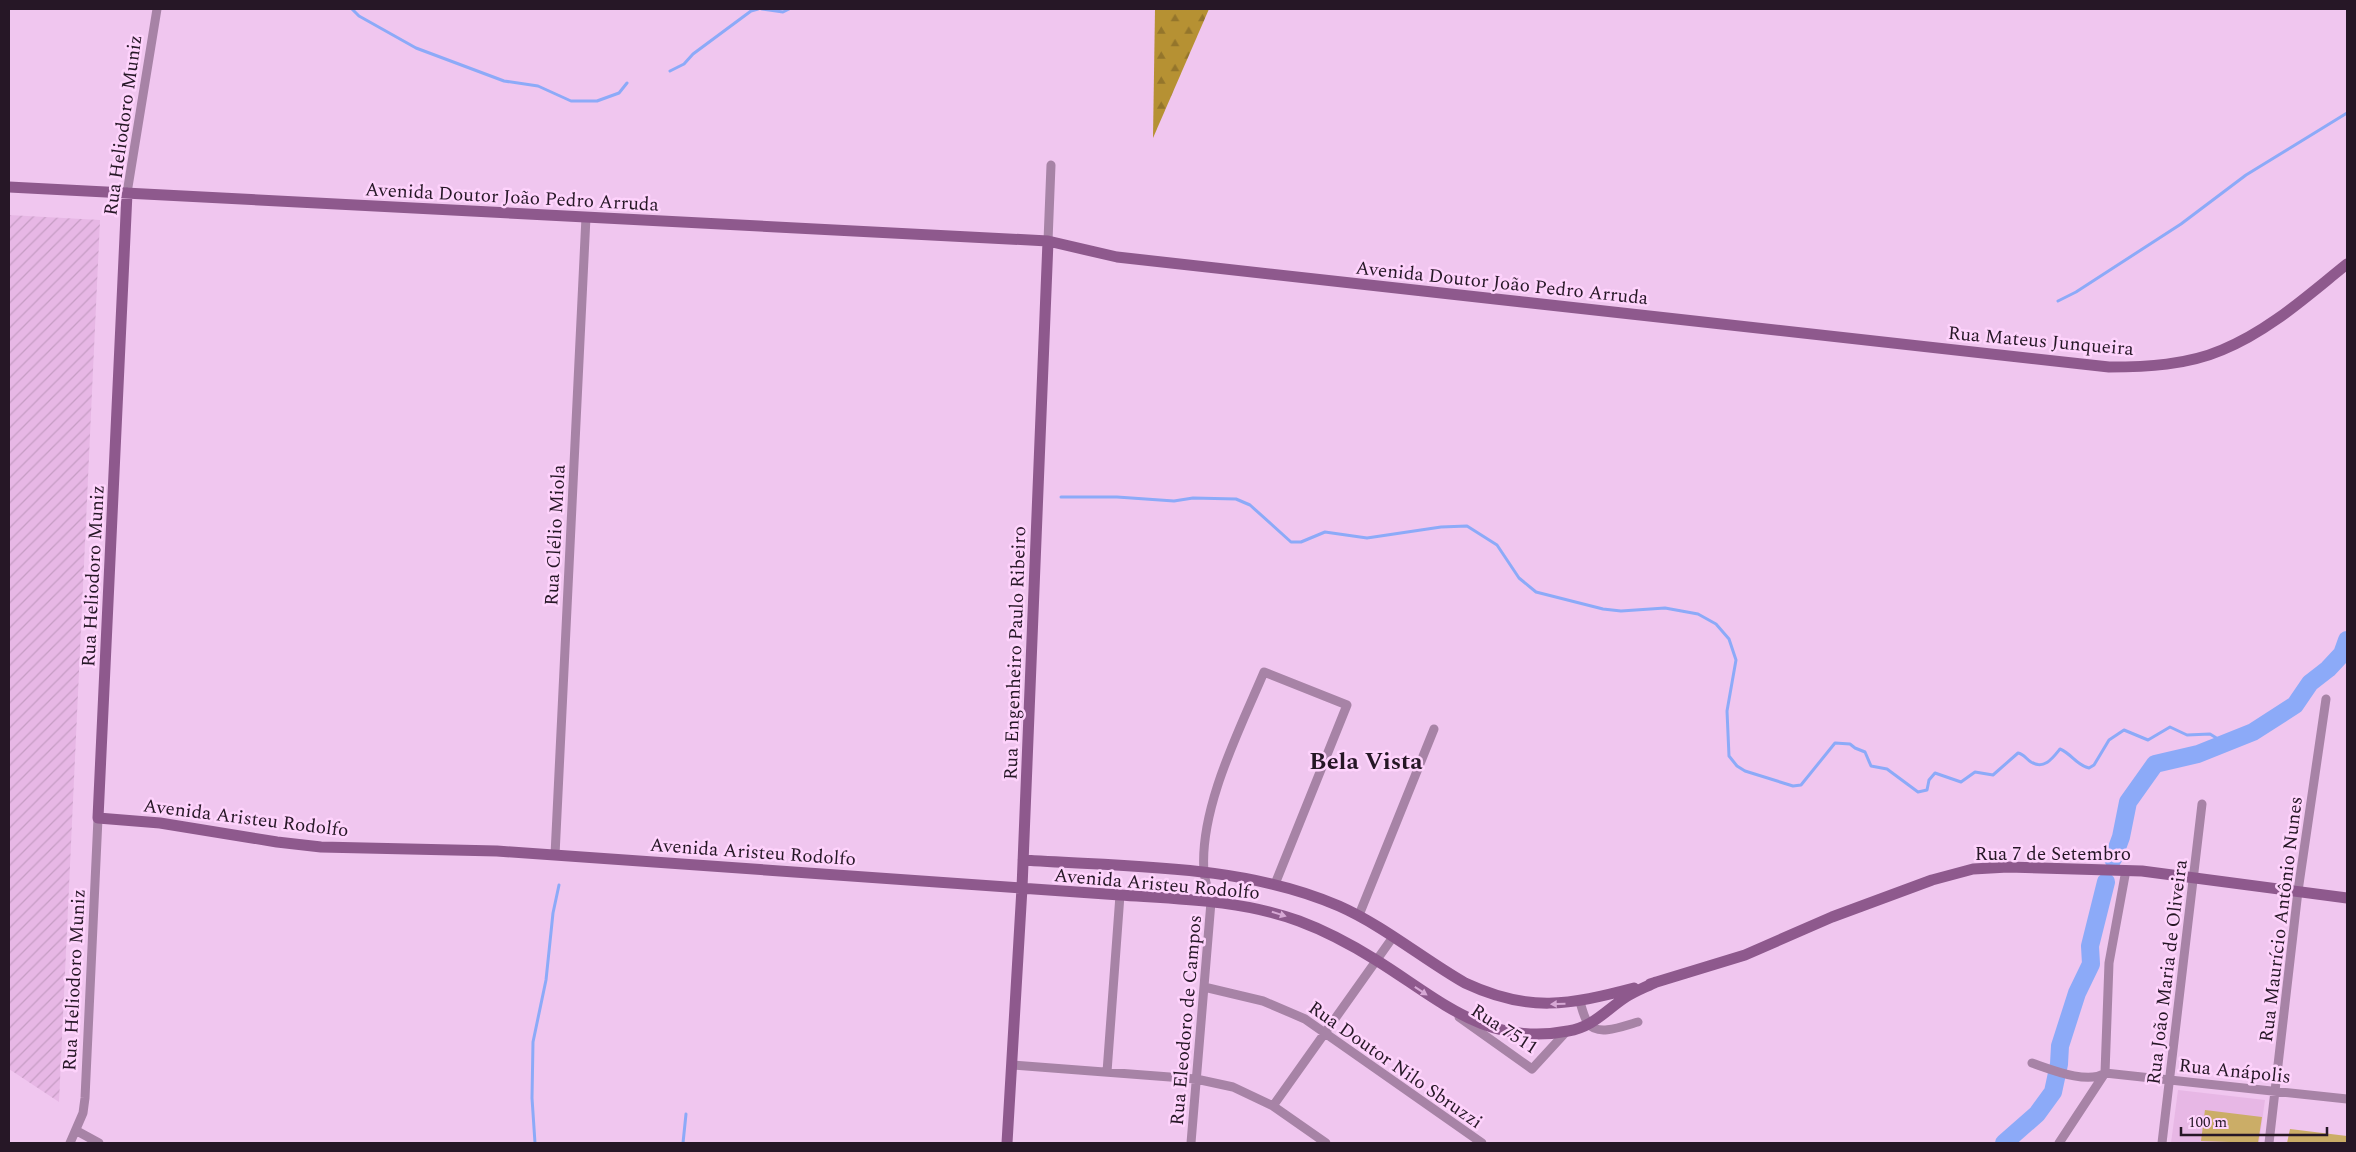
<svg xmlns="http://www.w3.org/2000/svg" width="2356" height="1152" font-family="Spectral,serif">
  <defs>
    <pattern id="industrial-furrows" width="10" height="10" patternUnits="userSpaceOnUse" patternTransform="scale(1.25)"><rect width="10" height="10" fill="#e7b7e5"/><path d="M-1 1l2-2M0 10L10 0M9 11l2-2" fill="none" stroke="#c69dc4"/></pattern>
    <pattern id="forest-firs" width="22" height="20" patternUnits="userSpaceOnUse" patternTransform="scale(1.25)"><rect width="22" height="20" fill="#b69133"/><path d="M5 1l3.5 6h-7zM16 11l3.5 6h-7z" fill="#94752b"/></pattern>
  </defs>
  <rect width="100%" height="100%" fill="#f0c6ef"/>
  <!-- built -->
  <path fill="#e7b7e5" d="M2178 1090 2265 1100 2259 1143H2171Z"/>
  <!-- industrial -->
  <path fill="url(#industrial-furrows)" d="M9 215 100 220 59 1102 9 1069Z"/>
  <!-- grass -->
  <path fill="#cbad67" d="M2205 1110 2262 1117 2258 1143 2201 1141Z
    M2290 1129 2347 1136V1143H2287Z"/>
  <!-- forest -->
  <path fill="url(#forest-firs)" d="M1155 9H1209L1153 138Z"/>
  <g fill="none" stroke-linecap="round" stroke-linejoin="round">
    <!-- stream -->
    <path stroke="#8caaf8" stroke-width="3" d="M352 9 359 16 416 48 504 81 538 86 571 101H597L619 93 627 83
      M762 9 783 12 789 9
      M670 71 684 64 693 54 751 11 758 9
      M2058 301 2076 292 2181 224 2246 175 2347 113
      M1061 497H1117L1174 501 1193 498 1236 499 1250 505 1291 542H1301L1325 532 1367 538 1441 527 1467 526 1497 545 1519 578 1536 592 1603 609 1621 611 1665 608 1698 614 1716 624 1729 639 1736 660 1727 711 1729 756 1737 766 1745 771 1793 786 1801 785 1835 743 1850 744 1855 748 1865 752 1871 766 1887 769 1918 792 1927 790 1929 780 1935 773 1961 782 1975 772 1993 775 2018 753C2024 754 2026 759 2031 762 2044 770 2052 759 2060 749 2072 754 2076 765 2089 768L2094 765 2109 740 2124 730 2148 740 2170 727 2187 735 2210 734 2226 744
      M535 1143 532 1098 533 1042 546 980 553 913 559 885
      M683 1143 686 1114"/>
    <!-- river -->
    <path stroke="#8caaf8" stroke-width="18" d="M2113 859 2121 837 2128 802 2155 764 2198 754 2253 732 2295 705 2310 683 2328 669 2342 654 2347 640
      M2004 1143 2037 1114 2053 1092 2059 1064 2060 1046 2077 993 2091 964 2090 946 2106 882"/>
    <!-- street -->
    <path stroke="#a783a6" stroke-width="9" d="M127 193 157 9
      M1048 241 1051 165
      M555 855 586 217
      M1359 915 1434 729
      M1204 987 1263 1001 1305 1019 1482 1143
      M1580 1002C1582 1008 1584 1019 1589 1024 1598 1037 1626 1025 1638 1022
      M1459 1017 1532 1069 1566 1032
      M2032 1063C2050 1069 2088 1085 2105 1073L2347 1099
      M1013 1065 1196 1079 1233 1087 1273 1106 1326 1143
      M1107 1072 1120 895
      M1273 1106 1393 937
      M77 1131 99 1143
      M70 1143 83 1113 85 1098 98 818
      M1191 1143 1211 902C1209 892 1205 882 1204 872 1199 808 1240 729 1264 672L1347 705 1275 884
      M2059 1143 2105 1073 2109 963 2126 870
      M2162 1143 2202 804
      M2269 1143 2298 891 2326 699"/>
    <!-- secondary -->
    <path stroke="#8e598d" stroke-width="11" d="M9 187 1048 241 1117 257 2109 367C2147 367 2187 365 2222 350 2269 331 2308 295 2347 264
      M127 193 98 818 160 823 277 842 321 847 497 851 1120 895C1180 899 1242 900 1299 921 1326 931 1352 945 1376 960 1439 999 1486 1047 1568 1031 1593 1027 1606 1010 1626 997 1635 991 1646 987 1656 982
      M1023 860C1127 867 1243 864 1339 906 1384 926 1423 959 1465 983 1529 1013 1569 1005 1634 988
      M1650 984 1745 955 1832 917 1932 880 1973 869 2008 867 2142 871 2347 898
      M1007 1143 1022 888 1048 241"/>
  </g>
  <!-- one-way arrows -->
  <defs><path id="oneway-solid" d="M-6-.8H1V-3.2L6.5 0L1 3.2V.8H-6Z" transform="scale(1.25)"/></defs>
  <g fill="#d7a8d5">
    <use href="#oneway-solid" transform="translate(1279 914) rotate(17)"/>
    <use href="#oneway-solid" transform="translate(1421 991) rotate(34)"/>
    <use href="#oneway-solid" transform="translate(1558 1004) rotate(178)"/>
  </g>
  <g text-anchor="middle" stroke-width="5" stroke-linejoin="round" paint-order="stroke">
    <!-- street labels -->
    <g font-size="19" fill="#261726" stroke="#fed3fc">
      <text transform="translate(122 125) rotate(-82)" y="7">Rua Heliodoro Muniz</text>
      <text transform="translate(512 196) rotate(3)" y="7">Avenida Doutor João Pedro Arruda</text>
      <text transform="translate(1502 282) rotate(6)" y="7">Avenida Doutor João Pedro Arruda</text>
      <text transform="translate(2041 340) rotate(5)" y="7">Rua Mateus Junqueira</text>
      <text transform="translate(554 535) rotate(-87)" y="7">Rua Clélio Miola</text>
      <text transform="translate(92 576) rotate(-87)" y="7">Rua Heliodoro Muniz</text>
      <text transform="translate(1014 653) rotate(-88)" y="7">Rua Engenheiro Paulo Ribeiro</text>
      <text transform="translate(246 817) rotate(7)" y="7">Avenida Aristeu Rodolfo</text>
      <text transform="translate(753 851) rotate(4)" y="7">Avenida Aristeu Rodolfo</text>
      <text x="2053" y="860">Rua 7 de Setembro</text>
      <text transform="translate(1157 883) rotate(5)" y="7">Avenida Aristeu Rodolfo</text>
      <text transform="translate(2280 919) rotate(-83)" y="7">Rua Maurício Antônio Nunes</text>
      <text transform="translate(2166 972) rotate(-83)" y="7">Rua João Maria de Oliveira</text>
      <text transform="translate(73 980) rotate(-87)" y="7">Rua Heliodoro Muniz</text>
      <text transform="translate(1185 1020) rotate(-85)" y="7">Rua Eleodoro de Campos</text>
      <text transform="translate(1505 1028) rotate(33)" y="7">Rua 7511</text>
      <text transform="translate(1396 1064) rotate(35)" y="7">Rua Doutor Nilo Sbruzzi</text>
      <text transform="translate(2235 1070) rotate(6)" y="7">Rua Anápolis</text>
    </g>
    <!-- district labels -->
    <g font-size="24" font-weight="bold" fill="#261726" stroke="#fed3fc">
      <text x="1366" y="769">Bela Vista</text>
    </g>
  </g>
  <!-- border -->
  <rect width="2356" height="1152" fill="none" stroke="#261726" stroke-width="20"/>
  <!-- scale -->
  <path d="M2181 1127v8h146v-8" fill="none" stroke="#261726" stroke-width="2.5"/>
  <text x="2188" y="1127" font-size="15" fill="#261726" stroke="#fed3fc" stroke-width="4" paint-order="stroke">100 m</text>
</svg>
